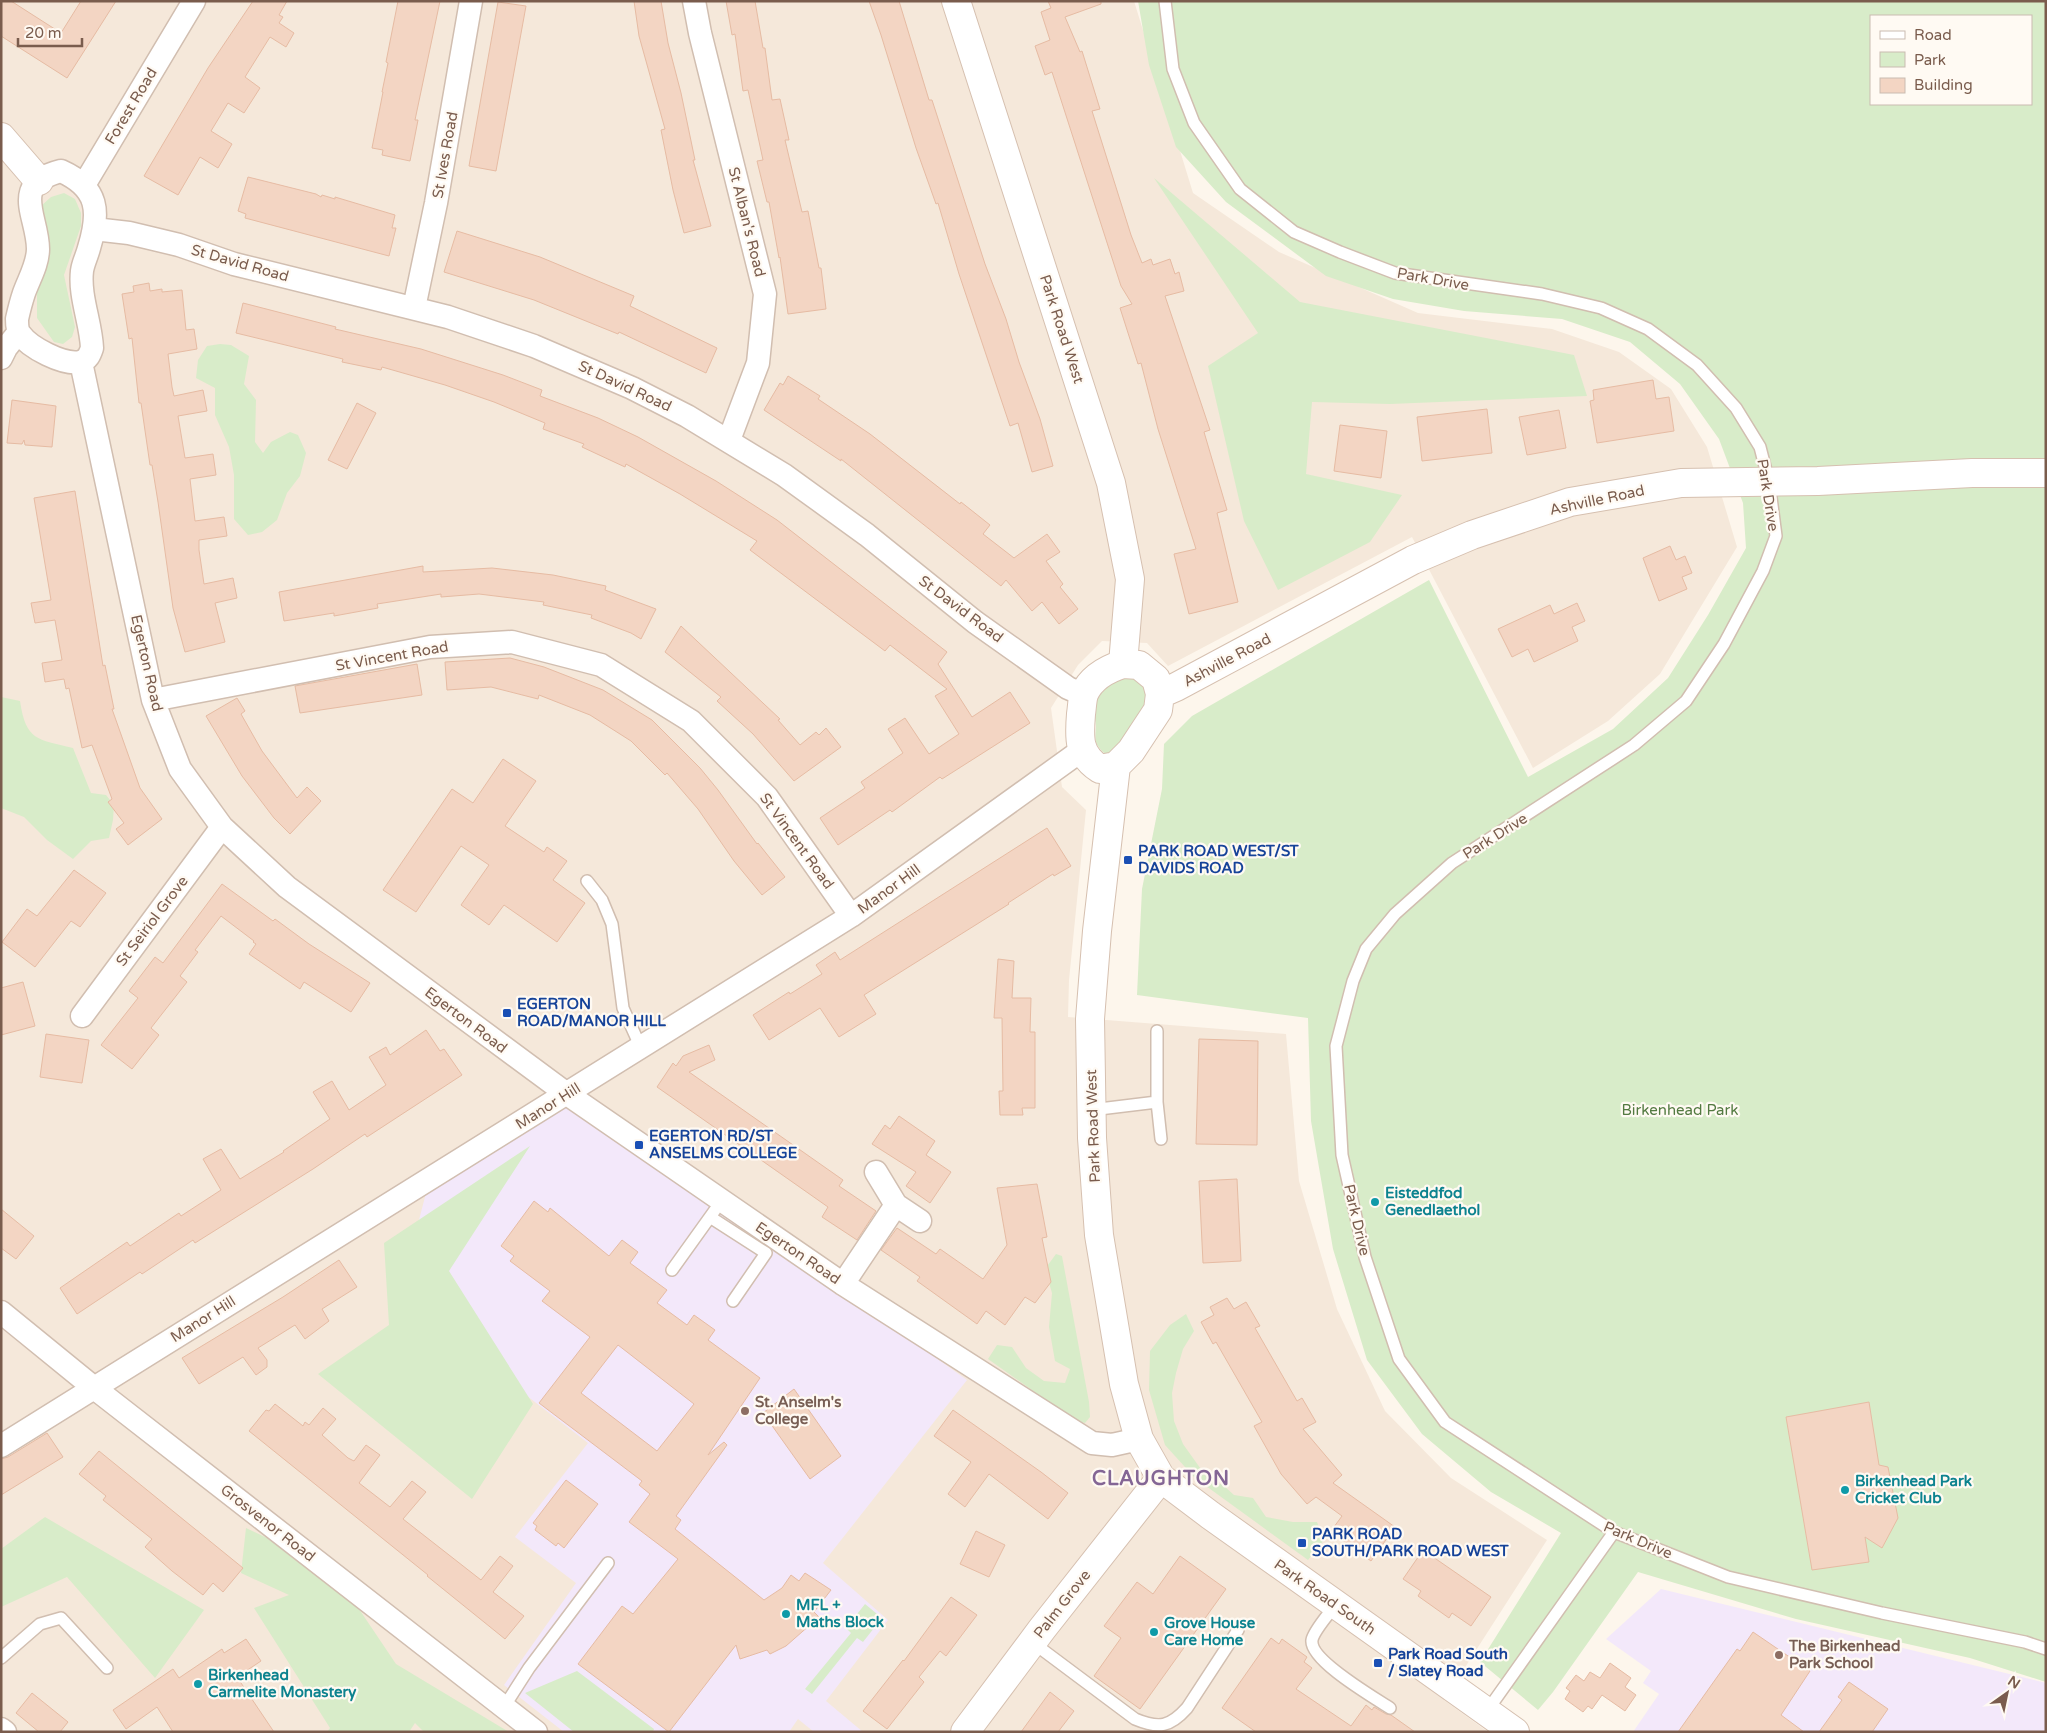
<svg xmlns="http://www.w3.org/2000/svg" width="2047" height="1733" font-family="'Varela Round',sans-serif">
  <rect width="100%" height="100%" fill="#fdf6ec"/>
  <!-- residential -->
  <path fill="#f5e8da" d="M1 1H1134L1193 193 1279 252 1418 313 1552 329 1619 352 1671 389 1707 447 1737 547 1660 674 1608 721 1533 768 1412 537 1168 666 1147 643 1102 641 1078 665 1051 708 1062 787 1086 810 1069 980 1068 1017 1286 1034 1299 1181 1337 1309 1385 1411 1451 1478 1547 1540 1444 1700 1488 1732H1Z"/>
  <!-- education -->
  <path fill="#f3e8fa" d="M567 1101 871 1311 967 1380 823 1563 888 1620 826 1701 863 1732H814L798 1719 789 1732H564L504 1685 576 1583 515 1537 588 1443 399 1297 426 1193Z
    M1661 1589 2046 1683V1732H1633L1659 1694 1643 1683 1651 1671 1606 1639Z"/>
  <!-- green -->
  <path fill="#d8ecc9" fill-rule="evenodd" d="M1138 1H2046V1682L1970 1658 1796 1619 1638 1572 1553 1692 1538 1710 1480 1662 1561 1533 1491 1492 1422 1434 1367 1360 1333 1249 1311 1121 1308 1018 1137 995 1142 889 1162 789 1164 744 1192 716 1429 580 1528 777 1613 729 1668 678 1708 615 1746 548 1743 503 1719 439 1680 384 1630 342 1562 319 1464 311 1393 299 1326 276 1226 202 1176 147 1149 65ZM1871 16H2031V104H1871Z
    M1154 178 1300 302 1574 355 1587 396 1390 404 1312 402 1306 474 1402 495 1370 542 1278 590 1244 521 1208 366 1258 333Z
    M64 193 75 199 81 213V226L64 275 75 327 72 337 63 344 54 342 37 318V292L46 263 41 206 51 197Z
    M220 344 231 345 249 356 244 384 256 400 255 442 263 453 271 442 290 432 298 435 306 453 300 476 287 493 277 520 262 532 248 535 234 519V475L229 447 215 415V388L196 378 198 360 207 346Z
    M1123 676C1140 678 1150 683 1145 703L1114 754H1105C1094 743 1095 742 1096 727 1096 721 1094 716 1094 711 1096 692 1108 685 1123 676Z
    M1 697 20 701C26 741 37 739 73 748L91 793 106 795 114 805 113 820 109 838 91 841 73 859 47 840 24 817 1 808Z
    M530 1146 449 1271 533 1404 472 1499 318 1374 389 1325 384 1243Z
    M1056 1254 1062 1256 1089 1402 1090 1417 1085 1423 1074 1420 988 1359 997 1345 1012 1347 1026 1368 1044 1381 1065 1383 1070 1369 1055 1361 1049 1327 1052 1293 1045 1269Z
    M1186 1314 1194 1331 1183 1349 1176 1373 1172 1393 1174 1421 1183 1444 1208 1479 1223 1485 1234 1495 1253 1498 1266 1517 1293 1522H1317L1324 1540 1308 1560 1195 1478 1165 1445 1149 1390 1150 1351 1170 1325Z
    M45 1517 204 1610 155 1678 67 1577 1 1607V1549Z
    M246 1528 267 1538 359 1609 396 1664 509 1732H424L415 1723 409 1732H327L330 1728 254 1608 289 1595 241 1573Z
    M865 1604 882 1618 863 1642 857 1638 812 1694 805 1689 851 1633 846 1628Z
    M577 1671 654 1729 653 1732H574L525 1693Z"/>
  <!-- building -->
  <path fill="#f3d5c3" stroke="#e6bba3" fill-rule="evenodd" d="M1 1H11L61 33 81 1H116L67 78 1 36Z
    M253 1H287L279 15 283 17 279 23 294 33 286 47 270 37 245 77 260 88 244 113 228 103 211 131 232 144 218 168 200 157 178 195 144 176 208 68Z
    M398 1H440L415 120H418L410 161 382 155 383 150 372 148 383 92H382L388 63 386 62Z
    M634 1H661L668 43 681 93 695 160H693L711 226 684 233 673 190 661 130 665 129 639 36Z
    M726 1H755L763 48H765L772 100 780 99 789 140H785L802 212 808 211 819 268H821L826 309 788 314 780 257 779 258 769 202H767L757 161 763 160 748 90 743 91 735 34 732 35Z
    M869 1H899L929 100H932L985 264 1006 319 1019 362 1040 419 1053 466 1032 472 1018 423 1010 426 959 274 938 203 936 204 916 148 881 35Z
    M1048 1H1101V4L1065 17 1080 52 1082 51 1100 109 1092 111 1131 235 1142 263 1151 259 1153 265 1170 259 1175 274 1179 272 1184 291 1165 296 1210 430 1204 432 1227 510 1217 513 1238 602 1189 614 1174 554 1196 549 1158 429 1141 363 1138 364 1120 308 1132 304 1121 286 1052 72 1045 75 1035 46 1050 40 1041 12 1051 8Z
    M498 2 526 6 496 171 469 166Z
    M248 177 316 194 321 197 322 195 335 199V197L395 215 392 228H396L389 256 245 218 246 214 238 211Z
    M457 231 540 257 634 296 630 306 717 348 706 373 619 332 618 334 534 300 444 272Z
    M149 283 150 291 162 289V292L182 290 186 330 194 329 197 349 168 354 172 387 174 396 203 390 207 411 178 416 185 458 213 454 216 475 190 479 195 521 224 517 227 536 199 540V550L204 584 233 578 237 598 215 603 225 642 185 652 173 608 158 502 152 465H150L141 403H139L132 338 129 339 122 294 134 292 133 286Z
    M243 303 336 327 335 329 421 349 503 375 542 390 540 396 598 418 638 437 716 481 777 520 947 652 938 664 972 717 1010 692 1030 723 942 779 940 777 892 812 890 810 838 845 820 818 865 788 861 782 903 753 888 729 905 718 929 754 959 734 935 696 947 689 890 645 885 651 750 550 757 541 680 494 626 464 625 467 582 447 584 444 543 429 545 423 494 402 445 385 382 367 381 370 342 362 343 359 236 333Z
    M788 376 820 396 818 399 870 434 960 504 961 502 990 525 983 534 1014 558 1047 534 1060 552 1046 561 1063 584 1060 587 1078 609 1059 624 1042 602 1032 611 1006 580 1001 586 841 459V461L764 410 780 383 783 385Z
    M1653 380 1656 399 1669 397 1674 431 1597 443 1590 401 1594 400 1593 390Z
    M12 400 56 406 52 447 25 445 24 440 22 444 7 443Z
    M357 403 376 413 347 469 328 460Z
    M1487 409 1492 453 1422 461 1417 417Z
    M1559 410 1566 448 1527 455 1519 417Z
    M1340 425 1387 431 1381 478 1334 471Z
    M75 491 103 666 105 665 114 709H112L140 788 162 819 128 845 116 829 124 823 108 802 112 799 92 745 82 748 69 688 66 689 64 679 45 682 42 663 62 660 55 620 35 623 31 603 51 600 34 498Z
    M1670 546 1676 560 1685 556 1692 573 1682 577 1687 589 1659 601 1643 558Z
    M423 566V572L492 568 553 575 606 586 605 590 656 609 641 639 631 633 591 618 592 615 543 605 544 602 479 594 441 597V594L377 604 378 608 334 616V613L284 621 279 592Z
    M1577 603 1585 621 1572 627 1578 641 1534 662 1528 649 1512 657 1498 629 1550 605 1554 614Z
    M681 626 780 719 778 720 800 745 816 732 819 735 826 728 841 747 794 781 753 734 717 701 721 697 665 652Z
    M510 658 544 667 603 690 652 720 700 768 718 790 757 844 758 843 785 877 762 895 734 861 698 809 667 773 665 775 631 741 590 715 539 695 538 699 491 687 447 690 445 662Z
    M417 664 422 695 300 713 295 686Z
    M237 698 245 711 241 714 262 751 297 798 307 787 321 801 290 834 274 818 242 776 206 716Z
    M503 759 536 781 505 826 544 852 547 847 567 861 553 880 585 903 557 942 504 905 489 925 461 905 489 865 461 846 416 912 383 890 452 789 473 803Z
    M1047 828 1071 866 1054 876 1053 874 1008 903 1009 904 864 995 876 1014 839 1037 820 1008 769 1040 753 1015 789 992 790 994 822 974 816 965 835 952 840 960Z
    M74 870 106 893 80 927 71 921 35 967 2 942 27 909 37 916Z
    M222 884 273 921 275 919 309 944 370 983 351 1012 304 982 300 989 249 954 256 944 253 942 254 941 221 916 195 950 198 952 180 976 187 982 151 1028 159 1035 132 1069 101 1045 138 998 129 991 155 957 163 963Z
    M998 959 1014 961 1012 998H1031L1030 1032H1035V1108H1022L1023 1115H1000L999 1091H1003L1002 1018H994Z
    M23 982 35 1026 1 1035V988Z
    M426 1030 440 1051 444 1049 462 1075 367 1137 365 1134 313 1169 195 1243 193 1240 142 1274 140 1272 77 1314 60 1288 127 1242 130 1246 179 1213 181 1216 221 1190 203 1159 221 1149 240 1179 284 1152 283 1151 330 1119 313 1092 332 1081 349 1110 386 1085 369 1057 386 1047 390 1055Z
    M46 1034 89 1040 82 1083 40 1077Z
    M1199 1039 1258 1041 1257 1145 1196 1144Z
    M709 1045 715 1060 689 1072 843 1180 839 1186 876 1211 857 1240 822 1217 828 1207 657 1087 673 1063 676 1066 683 1056Z
    M899 1116 935 1141 926 1155 951 1172 930 1203 906 1186 916 1172 872 1144 885 1125 890 1129Z
    M1237 1179 1241 1261 1203 1263 1199 1181Z
    M1037 1184 1047 1237 1042 1238 1051 1282 1035 1303 1025 1297 1005 1325 986 1311 977 1324 917 1281 920 1277 881 1250 897 1228 936 1254 940 1249 983 1279 1007 1245 997 1188Z
    M534 1201 548 1212 550 1208 609 1256 622 1240 638 1252 630 1263 667 1290 657 1303 687 1325 694 1315 715 1330 708 1340 760 1378 708 1455 724 1442 727 1445 676 1516 681 1520 675 1529 764 1600 782 1588 791 1575 799 1581 805 1573 831 1590 814 1612 819 1617 786 1646 770 1654 767 1650 740 1659 736 1645 669 1732 578 1664 622 1606 633 1614 678 1559 629 1522 650 1494 639 1485 642 1481 539 1403 590 1337 542 1301 550 1291 510 1261 514 1256 501 1246ZM618 1345 694 1404 657 1451 581 1393Z
    M1 1209 34 1236 16 1259 1 1248Z
    M339 1260 357 1287 322 1309 329 1321 305 1339 295 1325 258 1348 267 1360V1367L256 1375 243 1357 199 1384 182 1358 283 1297Z
    M1227 1298 1234 1309 1246 1302 1260 1326 1255 1328 1297 1401 1302 1398 1316 1422 1303 1429 1342 1475 1333 1483 1395 1527 1371 1561 1331 1531 1342 1516 1316 1497 1307 1504 1281 1474 1254 1426 1262 1422 1216 1342 1213 1344 1201 1322 1214 1315 1210 1307Z
    M794 1389 841 1456 810 1479 763 1413Z
    M1869 1402 1879 1465 1888 1467 1898 1518 1882 1548 1865 1537 1869 1562 1812 1570 1786 1417Z
    M275 1404 303 1426 305 1422 309 1425 323 1408 336 1419 322 1435 348 1458 354 1461 366 1445 380 1455 359 1483 390 1507 412 1481 426 1492 403 1519 481 1580 500 1556 513 1566 493 1592 524 1616 505 1639 427 1576 428 1575 249 1431 266 1410 269 1411Z
    M953 1410 1041 1472 1068 1493 1048 1519 989 1474 965 1507 948 1494 971 1462 934 1436Z
    M47 1433 63 1457 1 1495V1459L8 1457Z
    M99 1451 243 1568 223 1592 213 1583 203 1595 172 1571 145 1547 152 1539 103 1500 106 1496 79 1474Z
    M566 1480 598 1504 564 1548 558 1543 556 1546 535 1530 537 1526 533 1523Z
    M976 1531 1005 1545 989 1577 960 1564Z
    M1423 1550 1491 1597 1471 1626 1452 1613 1449 1618 1418 1596 1421 1591 1403 1579Z
    M1180 1556 1226 1589 1140 1709 1094 1676 1121 1638 1104 1626 1137 1582 1153 1594Z
    M951 1597 977 1615 946 1656 940 1651 919 1677 924 1682 887 1729 863 1711 903 1660 904 1661Z
    M1753 1632 1810 1671 1781 1715 1804 1732H1678L1737 1649 1740 1651Z
    M1271 1638 1279 1644 1282 1639 1307 1657 1304 1662 1312 1668 1296 1689 1351 1726 1366 1705 1372 1710 1374 1707 1386 1714 1391 1715 1415 1732H1256L1222 1708Z
    M246 1639 261 1661 237 1677 274 1732H173L157 1707 126 1729 113 1710 173 1669 179 1678 222 1649 224 1653Z
    M1610 1663 1631 1678 1625 1687 1636 1695 1625 1711 1602 1695 1592 1709 1588 1706 1583 1712 1565 1699 1570 1691 1566 1688 1576 1675 1584 1681 1590 1672 1600 1678Z
    M1849 1682 1888 1709 1872 1732H1819L1842 1700 1838 1697Z
    M1050 1692 1074 1711 1058 1732H1021Z
    M32 1693 68 1722 60 1732H39L16 1713Z"/>
  <g fill="none" stroke-linecap="round" stroke-linejoin="round">
    <!-- lane casing -->
    <g stroke="#d1beb0" stroke-width="14">
      <path id="lane" d="M1165 1 1173 69 1194 123 1240 189 1294 232 1340 252 1395 273 1542 294 1601 308 1648 329 1697 365 1736 408 1760 447 1769 482 1776 536 1763 571 1724 644 1686 701 1634 745 1452 863 1395 914 1366 949 1353 981 1336 1046 1342 1155 1365 1257 1399 1359 1445 1422 1614 1532 1728 1577 1882 1613 2025 1642 2046 1649
        M587 881 602 900 612 924 623 1008 641 1048
        M1157 1102 1161 1139
        M1091 1110 1157 1102V1031
        M710 1217 766 1253 733 1301
        M672 1270 715 1210
        M1336 1604C1330 1613 1314 1630 1312 1640 1309 1660 1375 1698 1390 1708
        M1032 1642 1135 1719C1159 1729 1170 1727 1187 1708L1238 1630
        M1 1658 40 1624 61 1618 107 1668
        M504 1707 529 1668 608 1563
        M1487 1711 1614 1532"/>
    </g>
    <!-- street casing -->
    <g stroke="#d1beb0" stroke-width="25">
      <path id="street" d="M694 1 700 33 765 294 758 363 729 440
        M61 171C99 188 100 212 89 248 87 256 83 263 82 271 79 296 91 323 92 348 90 354 88 360 80 362 63 365 30 348 20 334 17 330 17 324 17 319 19 310 21 302 24 293 29 279 38 264 38 249 38 216 9 184 61 171Z
        M84 185 194 1
        M94 229 129 233 179 245 234 264 448 317 534 346 632 388 687 416 784 475 867 535 975 622 1068 688 1084 695
        M414 308 436 203 471 1
        M1 358 6 348 18 333
        M81 362 153 700 180 769 222 827 287 887 567 1094 843 1284 1092 1443 1112 1445 1139 1439
        M153 700 430 647 512 642 601 665 691 721 767 797 851 916
        M82 1016 222 827
        M876 1172 896 1205 920 1221
        M843 1284 896 1205
        M1 1312 93 1387 536 1732
        M1 1446 851 916 1082 750
        M1 1729 5 1732"/>
    </g>
    <!-- secondary casing -->
    <g stroke="#d6c0b0" stroke-width="30">
      <path id="secondary" d="M956 1 1111 483 1130 579 1123 664
        M1 137 39 181
        M1123 664 1139 665 1156 679 1160 694 1158 710 1131 751 1116 766 1100 769C1078 755 1079 738 1081 714 1082 708 1082 700 1084 694 1091 678 1107 669 1123 664Z
        M1160 694 1176 687 1413 560 1472 535 1570 502 1681 483 1818 481 1972 473H2046
        M1116 766 1097 931 1090 1019 1092 1138 1099 1235 1124 1384 1139 1439 1161 1478 1210 1515 1515 1732
        M965 1732 1042 1629 1161 1478"/>
    </g>
    <!-- lane -->
    <use href="#lane" stroke="#fff" stroke-width="11"/>
    <!-- street -->
    <use href="#street" stroke="#fff" stroke-width="22"/>
    <!-- secondary -->
    <use href="#secondary" stroke="#fff" stroke-width="28"/>
  </g>
  <!-- markers -->
  <g fill="#1a4fb4" stroke="#fffaf3" stroke-width="2">
    <rect x="1123" y="855" width="10" height="10" rx="2.5"/>
    <rect x="502" y="1008" width="10" height="10" rx="2.5"/>
    <rect x="634" y="1140" width="10" height="10" rx="2.5"/>
    <rect x="1297" y="1538" width="10" height="10" rx="2.5"/>
    <rect x="1373" y="1658" width="10" height="10" rx="2.5"/>
  </g>
  <g fill="#0f9aa8" stroke="#fffaf3" stroke-width="2">
    <circle cx="1375" cy="1202" r="5"/>
    <circle cx="1845" cy="1490" r="5"/>
    <circle cx="786" cy="1614" r="5"/>
    <circle cx="1154" cy="1632" r="5"/>
    <circle cx="198" cy="1684" r="5"/>
  </g>
  <g fill="#8d6e63" stroke="#fffaf3" stroke-width="2">
    <circle cx="745" cy="1411" r="5"/>
    <circle cx="1779" cy="1655" r="5"/>
  </g>
  <g text-anchor="middle" stroke-width="4.5" stroke-linejoin="round" paint-order="stroke">
    <!-- street labels -->
    <g font-size="15" fill="#7a5c4d" stroke="#fffaf3">
      <text transform="translate(131 106) rotate(-59)" y="5">Forest Road</text>
      <text transform="translate(445 155) rotate(-80)" y="5">St Ives Road</text>
      <text transform="translate(747 222) rotate(76)" y="5">St Alban's Road</text>
      <text transform="translate(240 263) rotate(16)" y="5">St David Road</text>
      <text transform="translate(1433 279) rotate(10)" y="5">Park Drive</text>
      <text transform="translate(1062 329) rotate(72)" y="5">Park Road West</text>
      <text transform="translate(625 386) rotate(25)" y="5">St David Road</text>
      <text transform="translate(1768 495) rotate(81)" y="5">Park Drive</text>
      <text transform="translate(1597 500) rotate(-12)" y="5">Ashville Road</text>
      <text transform="translate(961 609) rotate(37)" y="5">St David Road</text>
      <text transform="translate(392 656) rotate(-10)" y="5">St Vincent Road</text>
      <text transform="translate(1227 660) rotate(-28)" y="5">Ashville Road</text>
      <text transform="translate(147 663) rotate(77)" y="5">Egerton Road</text>
      <text transform="translate(1495 836) rotate(-32)" y="5">Park Drive</text>
      <text transform="translate(797 841) rotate(54)" y="5">St Vincent Road</text>
      <text transform="translate(889 889) rotate(-36)" y="5">Manor Hill</text>
      <text transform="translate(152 921) rotate(-53)" y="5">St Seiriol Grove</text>
      <text transform="translate(466 1020) rotate(37)" y="5">Egerton Road</text>
      <text transform="translate(548 1106) rotate(-32)" y="5">Manor Hill</text>
      <text transform="translate(1093 1126) rotate(-92)" y="5">Park Road West</text>
      <text transform="translate(1357 1220) rotate(77)" y="5">Park Drive</text>
      <text transform="translate(798 1253) rotate(34)" y="5">Egerton Road</text>
      <text transform="translate(203 1319) rotate(-32)" y="5">Manor Hill</text>
      <text transform="translate(268 1523) rotate(38)" y="5">Grosvenor Road</text>
      <text transform="translate(1638 1540) rotate(23)" y="5">Park Drive</text>
      <text transform="translate(1325 1597) rotate(35)" y="5">Park Road South</text>
      <text transform="translate(1062 1604) rotate(-52)" y="5">Palm Grove</text>
    </g>
    <!-- transit labels -->
    <g font-size="15" font-weight="bold" fill="#164399" stroke="#fffaf3" text-anchor="start">
      <text x="1138" y="856">PARK ROAD WEST/ST<tspan x="1138" dy="17">DAVIDS ROAD</tspan></text>
      <text x="517" y="1009">EGERTON<tspan x="517" dy="17">ROAD/MANOR HILL</tspan></text>
      <text x="649" y="1141">EGERTON RD/ST<tspan x="649" dy="17">ANSELMS COLLEGE</tspan></text>
      <text x="1312" y="1539">PARK ROAD<tspan x="1312" dy="17">SOUTH/PARK ROAD WEST</tspan></text>
      <text x="1388" y="1659">Park Road South<tspan x="1388" dy="17">/ Slatey Road</tspan></text>
    </g>
    <!-- park labels -->
    <g font-size="15" fill="#537a41" stroke="#fffaf3">
      <text x="1680" y="1115">Birkenhead Park</text>
    </g>
    <!-- culture labels -->
    <g font-size="15" font-weight="bold" fill="#0d838f" stroke="#fffaf3" text-anchor="start">
      <text x="1385" y="1198">Eisteddfod<tspan x="1385" dy="17">Genedlaethol</tspan></text>
      <text x="1855" y="1486">Birkenhead Park<tspan x="1855" dy="17">Cricket Club</tspan></text>
      <text x="796" y="1610">MFL +<tspan x="796" dy="17">Maths Block</tspan></text>
      <text x="1164" y="1628">Grove House<tspan x="1164" dy="17">Care Home</tspan></text>
      <text x="208" y="1680">Birkenhead<tspan x="208" dy="17">Carmelite Monastery</tspan></text>
    </g>
    <!-- education labels -->
    <g font-size="15" font-weight="bold" fill="#785e54" stroke="#fffaf3" text-anchor="start">
      <text x="755" y="1407">St. Anselm's<tspan x="755" dy="17">College</tspan></text>
      <text x="1789" y="1651">The Birkenhead<tspan x="1789" dy="17">Park School</tspan></text>
    </g>
    <!-- district labels -->
    <g font-size="20" font-weight="bold" letter-spacing="1" fill="#846695" stroke="#fffaf3">
      <text x="1161" y="1485">CLAUGHTON</text>
    </g>
  </g>
  <!-- border -->
  <rect width="2047" height="1733" fill="none" stroke="#7a5c4d" stroke-width="5"/>
  <!-- legend -->
  <rect x="1870" y="15" width="162" height="90" fill="#fffaf3" stroke="#cabbb1"/>
  <rect x="1880" y="31" width="25" height="8" fill="#ffffff" stroke="#cabbb1"/>
  <text x="1914" y="40" font-size="15" fill="#7a5c4d">Road</text>
  <rect x="1880" y="52" width="25" height="15" fill="#d8ecc9" stroke="#cabbb1"/>
  <text x="1914" y="65" font-size="15" fill="#7a5c4d">Park</text>
  <rect x="1880" y="78" width="25" height="15" fill="#f3d5c3" stroke="#cabbb1"/>
  <text x="1914" y="90" font-size="15" fill="#7a5c4d">Building</text>
  <!-- north arrow -->
  <g transform="translate(2007 1693) rotate(33)" stroke="#fffaf3" stroke-width="4" paint-order="stroke">
  <path d="M0-4L9 19L0 12L-9 19Z" fill="#7a5c4d"/>
  <text y="-8" font-size="14" font-weight="bold" text-anchor="middle" fill="#7a5c4d">N</text>
  </g>
  <!-- scale -->
  <path d="M18 38v8h64v-8" fill="none" stroke="#7a5c4d" stroke-width="2.5"/>
  <text x="25" y="38" font-size="15" fill="#7a5c4d" stroke="#fffaf3" stroke-width="4" paint-order="stroke">20 m</text>
</svg>
